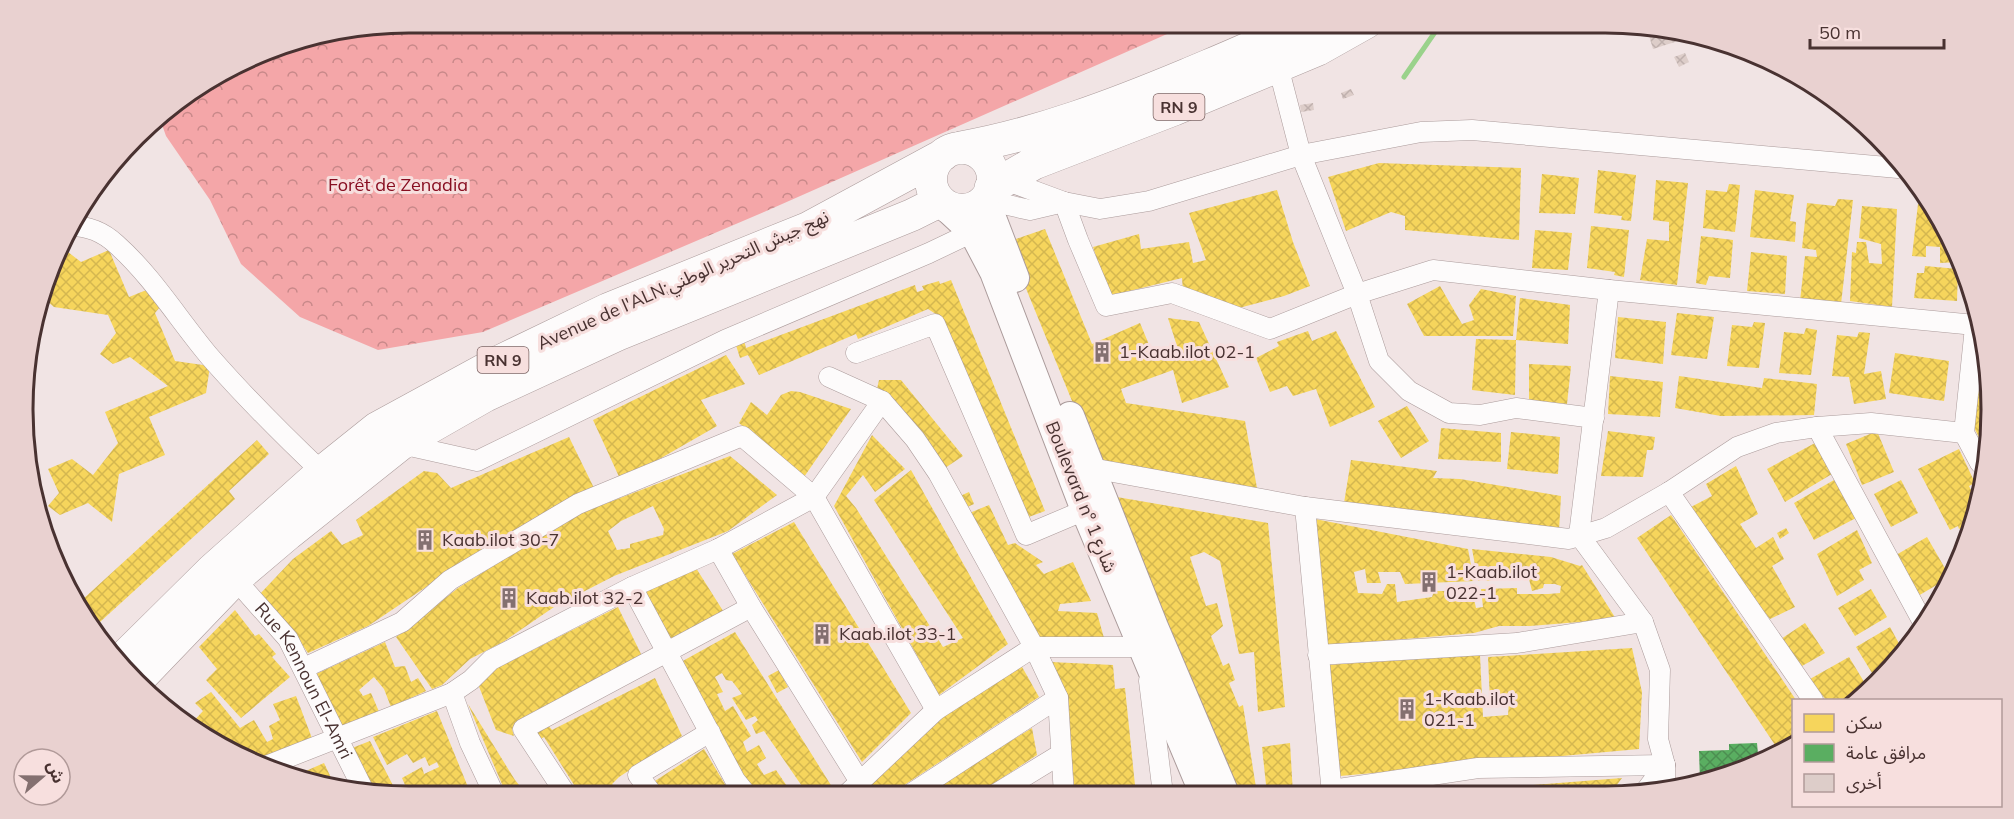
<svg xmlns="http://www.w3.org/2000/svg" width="2014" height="819" font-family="Mulish,'Noto Sans Arabic',sans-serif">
  <defs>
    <pattern id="forest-crowns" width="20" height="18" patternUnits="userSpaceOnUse" patternTransform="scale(1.5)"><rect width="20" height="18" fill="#f4a6a8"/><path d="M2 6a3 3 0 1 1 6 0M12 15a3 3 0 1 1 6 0" fill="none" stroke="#c88889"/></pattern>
    <pattern id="homes-cross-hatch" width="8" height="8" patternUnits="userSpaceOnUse" patternTransform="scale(1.5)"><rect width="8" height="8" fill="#f6d55c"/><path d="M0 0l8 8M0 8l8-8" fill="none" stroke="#d4b750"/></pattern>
    <pattern id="public-cross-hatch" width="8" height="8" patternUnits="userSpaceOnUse" patternTransform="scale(1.5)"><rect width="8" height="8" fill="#5aae61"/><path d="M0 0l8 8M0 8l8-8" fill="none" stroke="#4c8e51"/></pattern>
    <pattern id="building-cross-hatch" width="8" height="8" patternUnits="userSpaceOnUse" patternTransform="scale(1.5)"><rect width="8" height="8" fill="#ddcdc9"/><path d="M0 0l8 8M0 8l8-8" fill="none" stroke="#bfb0ad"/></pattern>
  </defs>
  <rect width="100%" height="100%" fill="#f1e4e4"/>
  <!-- forest -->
  <path fill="url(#forest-crowns)" d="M410 22H1192V23L764 212 483 332 378 350 300 317 241 264 210 200 166 136 159 116 285 43Z"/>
  <!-- homes -->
  <path fill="url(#homes-cross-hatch)" fill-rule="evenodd" d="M1379 163 1521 168 1519 240 1405 230V216L1391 212 1346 231 1328 177Z
    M1598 170 1636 175 1631 221 1621 220 1622 216 1594 213Z
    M1542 174 1579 178 1575 214 1539 213Z
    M1656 180 1688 183 1677 285 1640 280 1647 239 1669 241V222L1653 220Z
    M1729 184 1740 185 1735 232 1703 228 1706 190 1727 192Z
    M1277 190 1293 242 1310 286 1284 296 1235 309 1183 292 1182 278 1109 296 1093 247 1139 234 1141 249 1189 242 1193 263 1206 260 1189 213Z
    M1755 190 1794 195 1790 221 1796 222 1795 242 1750 237Z
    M1838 199 1853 200 1841 304 1800 301 1805 256 1817 257 1816 250 1802 248 1807 203 1835 206Z
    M1918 204 1926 205 1951 238 1958 262 1940 263V247L1926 246V257L1912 256Z
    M1862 206 1897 209 1892 307 1850 301 1852 252 1856 253 1857 242H1866L1869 263 1882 264 1881 244 1859 238Z
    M1591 226 1629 230 1624 277 1614 275 1615 272 1587 268Z
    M1045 229 1092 344 1140 323 1155 359 1177 346 1168 318 1199 322 1229 387 1182 403 1173 370 1121 389 1126 403 1245 421 1257 488 1097 462 1007 242Z
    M1535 230 1572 233 1568 270 1532 268Z
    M1701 236 1733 240 1730 278 1709 276 1706 285 1696 283Z
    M109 250 129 297 149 289 165 301 155 313 175 361 210 366 206 393 149 417 165 455 119 474 112 522 88 503 60 515 48 506 59 493 48 469 72 459 93 475 118 443 105 412 168 386 130 357 113 364 100 354 116 333 108 315 54 307 46 300 61 255 68 252 81 262Z
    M1751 252 1787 256 1785 294 1747 291Z
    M1925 266 1958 269 1957 301 1914 298 1917 273H1924Z
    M951 280 1045 511 1026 518 942 318 928 309 858 339 856 334 759 375 748 355 740 358 735 342 744 340 746 348 915 285 917 292 924 290 922 286 939 281 940 284Z
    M1440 286 1462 324 1474 320 1469 305 1481 289 1516 296 1513 336H1424L1407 304Z
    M1520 298 1570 305 1568 344 1516 340 1515 395 1472 390 1476 339 1516 340Z
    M1677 313 1714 317 1707 359 1671 355Z
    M1618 317 1666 322 1663 364 1615 358Z
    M1754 322 1765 323 1759 368 1727 366 1732 325 1752 327Z
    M1806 328 1817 330 1811 375 1779 373 1784 332 1804 334Z
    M1308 331 1312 341 1336 331 1375 407 1330 427 1316 389 1293 396 1287 386 1270 392 1256 358 1279 346 1277 342Z
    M1859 332 1870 333 1864 374 1881 371 1886 399 1854 404 1849 377 1832 376 1837 335 1857 337Z
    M1981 348 1991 384 1983 445 1969 418Z
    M1895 353 1949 361 1944 401 1889 393Z
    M726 355 745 384 701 400 717 426 621 481 593 420Z
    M1529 364 1571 366 1567 404 1529 400Z
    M1610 376 1663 382 1660 417 1608 414Z
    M1679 376 1762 388 1764 378 1817 384 1814 415 1721 416 1675 408Z
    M879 380H901L963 456 942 470 877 389Z
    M791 391 800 392 851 409 804 477 739 423 751 402 767 415 781 395Z
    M1407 406 1429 441 1401 458 1378 421Z
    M1441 428 1501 433V462L1438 459Z
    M1608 431 1655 437 1653 450H1647L1643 477 1601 476Z
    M1877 431 1894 472 1862 485 1846 444Z
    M1511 432 1560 437 1558 474 1507 469Z
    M872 435 905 469 875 492 863 475 846 496 856 508 943 647 963 638 874 500 911 470 1008 644 939 695 834 506Z
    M569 437 594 488 487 546 368 626 308 653 290 627 259 595 293 559 331 531 342 545 363 535 356 520 424 471 437 473 451 488Z
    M257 440 269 454 229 491 235 499 100 622 81 601Z
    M1815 443 1832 474 1785 502 1767 469Z
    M1959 449 1975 483 1969 486 1976 500 1972 523 1959 529 1958 526 1950 530 1918 469Z
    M730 456 777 495 728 531 614 576 554 607 503 642 470 659 442 685 432 689 396 637 458 588 573 516ZM653 506 664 529 663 535 630 544V548L617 550 608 531 621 521Z
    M1351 460 1437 471 1433 478 1460 479 1561 496 1559 531 1344 503Z
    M1736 466 1758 514 1740 524 1756 548 1773 537 1784 559 1772 566 1795 607 1770 619 1728 566 1691 507 1712 496 1706 484Z
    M1834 480 1856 518 1814 540 1794 503Z
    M1901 480 1918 513 1891 527 1874 494Z
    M969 492 974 504 965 508 960 496Z
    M1111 496 1268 523 1285 707 1258 712 1254 652 1239 654 1220 561 1204 552 1190 557 1206 606 1217 603 1223 626 1211 636 1223 666 1229 663 1235 680 1229 683 1239 707 1243 705 1257 794H1230Z
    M989 505 1008 545 1015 543 1043 562 1036 565 1044 574 1073 562 1091 601 1060 604 1058 611 1097 613 1104 638 1038 637 967 514Z
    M1671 515 1796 700H1794V742L1779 751 1637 538Z
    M1315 519 1468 549 1474 581 1405 584 1400 572H1378L1381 583H1367L1365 569 1354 572 1358 593 1382 594 1387 584H1395L1397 602 1432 597 1434 591H1446L1449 602 1474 599 1476 608 1483 607 1481 589 1517 588V594H1548L1560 593 1561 586 1555 584H1544L1543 588 1532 591 1529 579 1478 581 1472 549 1551 557 1580 566 1582 565 1616 619 1530 626H1499L1474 633 1324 646Z
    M794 522 911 713 862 762 732 554Z
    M1786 528 1789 533 1780 539 1777 533Z
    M1857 530 1872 563 1859 570 1864 580 1837 596 1817 554Z
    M1927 537 1950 577 1918 596 1896 555Z
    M696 568 725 614 670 641 644 592Z
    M1871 589 1887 617 1855 636 1838 608Z
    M1938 600 1931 615 1926 606Z
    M618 607 642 656 522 718 512 729 514 736 496 730 478 684 497 668Z
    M235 610 255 636 259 634 276 654 272 657 290 677 241 718 206 680 217 669 199 647Z
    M1805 623 1825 653 1802 666 1781 639Z
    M1890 627 1902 649 1895 655 1897 658 1877 681 1856 647Z
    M735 632 834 790 830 795H803L800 790 804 789 764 731 756 734 752 725 758 720 755 716 746 720 732 698 742 694 732 681 726 680 722 673 715 677 723 692 717 694 725 711 733 706 751 736 743 742 747 752 759 745 766 758 757 764 764 775 776 770 793 795 757 796 742 777 681 662Z
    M385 642 395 667 405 666 411 682 418 678 426 691 391 707 384 689 374 677 359 690 363 696 371 693 380 714 341 727 316 674Z
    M1632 648 1642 692 1639 749 1340 776 1326 665 1480 655 1483 717 1508 715 1509 701 1490 702 1488 657Z
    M1849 657 1869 690 1860 700H1826L1810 679Z
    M1051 662 1113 665 1115 689 1125 688 1136 795H1075L1066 696Z
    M1021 665 1039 697 889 795H860L941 716Z
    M779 670 788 687 777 693 768 676Z
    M655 678 682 736 619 777 612 784 622 796H581L544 737 538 741 533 735 547 724 552 730Z
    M211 692 240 728 254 720 267 742 273 739 269 726 280 720 273 704 296 696 313 741 261 762 250 749 247 756 174 716 165 707 170 702 191 724 203 711 195 703Z
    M468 704 515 780 528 796H507Z
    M437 711 470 792 461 796 400 795 408 792 402 778 422 767 424 774 439 767 437 762 429 766 425 757 413 763 407 754 387 765 373 737Z
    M1032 728 1037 755 976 795H923Z
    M370 741 398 795 375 791 352 748Z
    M1290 743 1293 794H1267L1262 747Z
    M704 749 726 786 734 796H667L655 781Z
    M324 763 334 784 292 777Z
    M1622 778 1611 793 1444 794V792Z
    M1037 787 1038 795H1022Z"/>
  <!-- public -->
  <path fill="url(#public-cross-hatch)" d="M1757 743 1758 754 1774 753 1753 767 1700 781 1699 751 1729 750V744Z"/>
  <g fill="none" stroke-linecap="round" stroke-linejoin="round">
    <!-- stream -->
    <path stroke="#9ad28b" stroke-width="5" d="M1404 77 1442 22"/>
  </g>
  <!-- building -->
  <path fill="url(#building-cross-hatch)" d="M1647 29 1679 35 1681 40 1653 49Z
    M1685 53 1689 62 1679 67 1674 57Z
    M1351 89 1354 95 1343 99 1341 93Z
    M1313 103 1314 110 1301 112 1300 105Z"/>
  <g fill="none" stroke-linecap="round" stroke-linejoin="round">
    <!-- street casing -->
    <g stroke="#ab9b9b" stroke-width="21">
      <g id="street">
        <path d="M1278 66 1301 155 1357 294 1379 361 1409 391 1449 413 1480 415 1516 408 1594 418"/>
        <path d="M1002 179 1064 202 1100 209 1149 201 1301 155 1421 132 1472 130 1898 168"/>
        <path d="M985 200 1030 210 1064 202"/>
        <path d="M1064 202 1078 240 1106 306 1172 293 1270 329 1357 294 1433 270 1609 290 1975 325"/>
        <path d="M71 226C88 226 103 232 116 244 153 277 178 319 210 357 245 397 283 435 322 472"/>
        <path d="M1609 290 1579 535 1643 622 1660 670 1658 739 1665 765V790"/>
        <path d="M1975 327 1964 433 1980 463"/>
        <path d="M856 353 935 324 1026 535 1085 510"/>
        <path d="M829 377 882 401 915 439 938 473 1034 647 1058 698 1064 795"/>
        <path d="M1817 427 1925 626"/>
        <path d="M401 444 477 461 725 340 929 253 973 232"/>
        <path d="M1091 468 1305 507 1569 539 1606 528 1669 492 1737 447 1776 433 1817 427 1871 423 1964 433"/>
        <path d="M1669 492 1813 700"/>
        <path d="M1305 507 1332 794"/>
        <path d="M718 549 751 607 860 782"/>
        <path id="s1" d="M235 579 288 639 363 789"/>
        <path d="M632 587 735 780 748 796"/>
        <path d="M1318 655 1517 643 1643 622"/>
        <path d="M304 668 402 622 450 580 578 504 742 436 814 497 936 710"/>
        <path d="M1149 681 1163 794"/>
        <path d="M452 693 470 743 495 796"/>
        <path d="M266 766 452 693 471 680 491 660 632 587 718 549 814 497 882 401"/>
        <path d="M1332 790 1478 768 1665 765"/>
        <path d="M1644 793 1665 765"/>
        <path d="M846 795 936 710 1034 647H1141"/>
        <path d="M909 795 1058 698"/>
        <path d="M994 795 1061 754"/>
        <path d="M567 796 523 729 751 607"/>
        <path d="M654 796 638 775 710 732"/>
      </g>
    </g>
    <!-- secondary casing -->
    <g stroke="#ab9b9b" stroke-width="30">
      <path id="secondary" d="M980 203 992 218 1015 278
        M947 208 973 232 994 272 1085 510 1204 794
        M1070 416 1154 627 1225 794"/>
    </g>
    <!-- primary casing -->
    <g stroke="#ab9b9b" stroke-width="33">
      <path id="primary" d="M931 179a31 31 0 1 1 62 0a31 31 0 1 1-62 0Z
        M123 658 213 569 322 472 377 428 500 361 608 309 808 228 943 155
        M140 678 235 579 288 534 401 444 485 396 617 335 912 215 940 201"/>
    </g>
    <!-- highway casing -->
    <g stroke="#ab9b9b" stroke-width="34">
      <path id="highway" d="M961 148C1039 134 1115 105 1187 75 1227 58 1267 42 1305 22
        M991 188 1034 163 1174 109 1318 49 1366 22"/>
    </g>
    <!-- street -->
    <use href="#street" stroke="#fdfbfb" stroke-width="20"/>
    <!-- secondary -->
    <use href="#secondary" stroke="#fdfbfb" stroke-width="28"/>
    <!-- primary -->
    <use href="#primary" stroke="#fdfbfb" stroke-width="32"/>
    <!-- highway -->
    <use href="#highway" stroke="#fdfbfb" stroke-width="33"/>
  </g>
  <!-- icons -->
  <defs>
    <g id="building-bare" transform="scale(1.62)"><path d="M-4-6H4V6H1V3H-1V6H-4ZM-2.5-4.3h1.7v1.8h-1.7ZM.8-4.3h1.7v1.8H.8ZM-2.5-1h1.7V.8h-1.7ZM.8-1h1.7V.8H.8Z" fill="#847070" stroke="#f7dfde" stroke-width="2.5" paint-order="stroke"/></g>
  </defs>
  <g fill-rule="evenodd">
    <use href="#building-bare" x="1102" y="352"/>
    <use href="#building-bare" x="425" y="540"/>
    <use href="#building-bare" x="1429" y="582"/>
    <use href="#building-bare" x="509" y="598"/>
    <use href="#building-bare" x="822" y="634"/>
    <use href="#building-bare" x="1407" y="709"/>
  </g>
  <g text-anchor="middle" stroke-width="6" stroke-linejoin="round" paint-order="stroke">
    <!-- shield labels -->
    <g fill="#f7dfde" stroke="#7d6665" stroke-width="1.5">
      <rect x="1153.5" y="94" width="51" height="26" rx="4.5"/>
      <rect x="477.5" y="347" width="51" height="26" rx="4.5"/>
    </g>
    <g font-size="16" font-weight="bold" fill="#493231">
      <text x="1179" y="113">RN 9</text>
      <text x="503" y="366">RN 9</text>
    </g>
    <!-- park labels -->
    <g font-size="18" fill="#880e21" stroke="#f7dfde">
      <text x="398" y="191">Forêt de Zenadia</text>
    </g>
    <!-- street labels -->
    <g font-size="18" fill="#493231" stroke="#f7dfde">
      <text transform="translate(683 280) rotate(-24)" y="6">Avenue de l'ALN;نهج جيش التحرير الوطني</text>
      <text transform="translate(1081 497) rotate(68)" y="6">Boulevard n° شارع 1</text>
      <text dy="6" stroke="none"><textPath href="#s1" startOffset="124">Rue Kennoun El-Amri</textPath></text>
    </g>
    <!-- poi labels -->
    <g font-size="18" fill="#493231" stroke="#f7dfde" text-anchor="start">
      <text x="1119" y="358">1-Kaab.ilot 02-1</text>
      <text x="442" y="546">Kaab.ilot 30-7</text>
      <text x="1446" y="578">1-Kaab.ilot<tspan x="1446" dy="21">022-1</tspan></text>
      <text x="526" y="604">Kaab.ilot 32-2</text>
      <text x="839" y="640">Kaab.ilot 33-1</text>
      <text x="1424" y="705">1-Kaab.ilot<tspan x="1424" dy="21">021-1</tspan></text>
    </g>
  </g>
  <!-- crop -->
  <path d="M0 0H2014V819H0ZM409 33H1605A376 376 0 0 1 1981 409V410A376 376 0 0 1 1605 786H409A376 376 0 0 1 33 410V409A376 376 0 0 1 409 33Z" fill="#e9d1d0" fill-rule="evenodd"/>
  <path fill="none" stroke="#493231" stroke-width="3" d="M409 33H1605A376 376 0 0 1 1981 409V410A376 376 0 0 1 1605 786H409A376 376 0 0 1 33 410V409A376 376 0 0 1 409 33Z"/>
  <!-- legend -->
  <rect x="1792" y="699" width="210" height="108" fill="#f7dfde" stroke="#b19a99" stroke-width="1.5"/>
  <rect x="1804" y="714" width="30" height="18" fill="#f6d55c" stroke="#b19a99" stroke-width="1.5"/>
  <text x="1846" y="729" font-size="18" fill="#493231">سكن</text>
  <rect x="1804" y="744" width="30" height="18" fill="#5aae61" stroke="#b19a99" stroke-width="1.5"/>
  <text x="1846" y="759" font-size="18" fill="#493231">مرافق عامة</text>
  <rect x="1804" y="774" width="30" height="18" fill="#ddcdc9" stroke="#b19a99" stroke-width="1.5"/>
  <text x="1846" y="789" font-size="18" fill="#493231">أخرى</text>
  <!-- north arrow -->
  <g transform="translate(42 777) rotate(70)"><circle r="28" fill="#f7dfde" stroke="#b19a99" stroke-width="1.5"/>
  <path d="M0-4.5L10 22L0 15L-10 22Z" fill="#847070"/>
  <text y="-9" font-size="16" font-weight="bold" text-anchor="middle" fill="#493231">ش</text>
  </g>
  <!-- scale -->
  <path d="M1810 39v9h134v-9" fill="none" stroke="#493231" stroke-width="3"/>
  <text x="1819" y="39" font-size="18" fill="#493231" stroke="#f7dfde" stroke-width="4.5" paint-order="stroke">50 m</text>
</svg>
